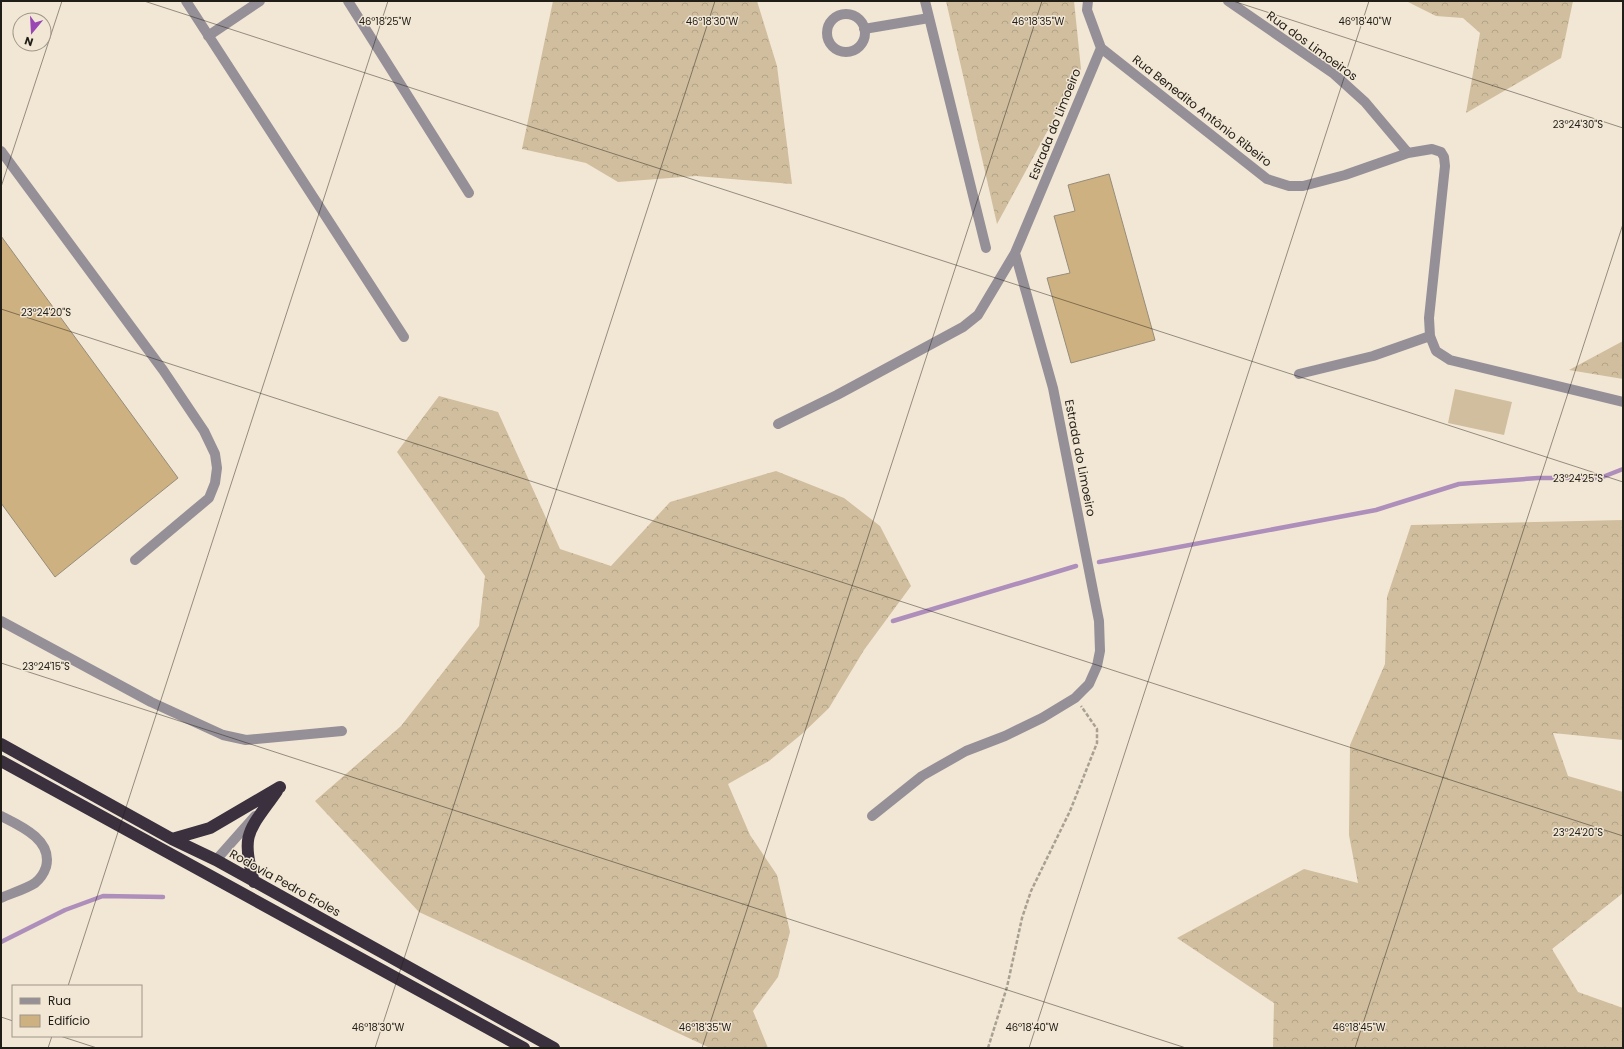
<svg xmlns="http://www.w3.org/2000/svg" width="1624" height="1049" font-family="Poppins,sans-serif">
  <defs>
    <pattern id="forest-crowns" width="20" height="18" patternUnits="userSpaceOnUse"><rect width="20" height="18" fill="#d0be9e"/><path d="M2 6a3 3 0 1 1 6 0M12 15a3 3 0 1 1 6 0" fill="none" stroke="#b2a387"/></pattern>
  </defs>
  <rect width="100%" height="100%" fill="#f2e7d5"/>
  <!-- green -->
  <path fill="#d0be9e" d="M1455 389 1512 402 1504 435 1448 423Z"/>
  <!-- forest -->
  <path fill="url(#forest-crowns)" d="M553 1H757L777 66 792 184 696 176 618 182 586 163 522 149Z
    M946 1H1074L1081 69 997 224Z
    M1406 1H1573L1561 58 1466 113 1480 33 1463 18 1436 16Z
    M1623 341V379L1569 370Z
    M439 396 498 412 560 549 611 566 670 502 776 471 844 498 880 526 911 586 864 650 829 708 803 733 769 761 728 784 750 835 777 875 790 932 778 977 753 1011 768 1048H710L419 912 315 801 401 726 479 626 485 576 397 452Z
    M1623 520V740L1553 733 1568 776 1623 792V893L1552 949 1578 992 1623 1008V1048H1273L1274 1003 1177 938 1304 869 1358 883 1349 835 1350 745 1385 664 1387 597 1411 525Z"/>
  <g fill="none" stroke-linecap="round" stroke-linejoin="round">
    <!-- stream -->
    <path stroke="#ae8eba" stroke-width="4.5" d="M1099 562 1376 510 1459 484 1538 478H1600L1623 469
      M893 621 1076 566
      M1 942 65 910 103 896 163 897"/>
  </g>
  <!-- building -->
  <path fill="#ceb180" stroke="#968c7b" d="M1109 174 1155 340 1071 363 1047 278 1070 273 1054 216 1075 211 1068 185Z
    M1 236 178 478 55 577 1 503Z"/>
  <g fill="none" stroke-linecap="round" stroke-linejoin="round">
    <!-- path -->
    <path stroke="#a8a092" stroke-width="2.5" stroke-dasharray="4 2" stroke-linecap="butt" d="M988 1048 1007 987 1022 918 1031 891 1070 811 1097 743V729L1081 706"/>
    <!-- minor -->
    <path stroke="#959097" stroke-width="10" d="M186 1 404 337
      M348 1 469 193
      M925 1 986 248
      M1228 1 1334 74 1365 102 1408 153
      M827 33a19 19 0 1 1 38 0a19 19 0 1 1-38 0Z
      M864 29 929 18
      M208 36 260 1
      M1101 48 1267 179 1289 186H1303L1345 175 1408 153 1432 149 1441 152 1444 157 1445 166 1429 318 1430 336 1436 351 1450 360 1623 402
      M1 151 163 370 204 431 215 454 217 468 215 483 209 498 135 560
      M1299 374 1373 356 1430 336
      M778 424 837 395 963 327 978 315 1015 253
      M1 621 151 702 223 735 246 740 342 731
      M1 816C21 826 53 840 46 867 44 873 40 879 35 883 26 889 12 893 1 898
      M872 816 922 776 966 751 1005 736 1042 718 1075 698 1089 684 1097 666 1100 651 1099 621 1053 388 1015 253 1101 48 1087 10 1088 1
      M216 860 255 816"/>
    <!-- highway -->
    <path stroke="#3a303e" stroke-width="12" d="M1 744 172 839 216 860 554 1048
      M1 761 524 1048
      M172 839 210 828 280 787
      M254 882C240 833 249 831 277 791"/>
  </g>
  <!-- ticks -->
  <path fill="none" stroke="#211d17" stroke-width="1" stroke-opacity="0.45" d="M144 1 1623 482M1233 1 1623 128M1 187 62 1M1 309 1623 836M1 663 1186 1048M68 986 388 1M1 1017 13 1021M60 1036 97 1048M48 1048 52 1036M375 1048 715 1M702 1048 1042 1M1029 1048 1369 1M1355 1048 1623 224"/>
  <g text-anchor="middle" stroke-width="3" stroke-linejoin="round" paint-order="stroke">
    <!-- street labels -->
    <g font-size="12" fill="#211d17" stroke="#f2e7d5">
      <text transform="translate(1312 46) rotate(36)" y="4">Rua dos Limoeiros</text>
      <text transform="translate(1202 111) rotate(38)" y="4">Rua Benedito Antônio Ribeiro</text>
      <text transform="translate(1055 124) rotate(-68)" y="4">Estrada do Limoeiro</text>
      <text transform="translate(1080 458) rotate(79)" y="4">Estrada do Limoeiro</text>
      <text transform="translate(285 883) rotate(29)" y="4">Rodovia Pedro Eroles</text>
    </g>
  </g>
  <g font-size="10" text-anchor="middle" fill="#211d17" stroke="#f2e7d5" stroke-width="3" stroke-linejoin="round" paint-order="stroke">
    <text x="385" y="25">46°18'25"W</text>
    <text x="712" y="25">46°18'30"W</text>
    <text x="1038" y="25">46°18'35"W</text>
    <text x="1365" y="25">46°18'40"W</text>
    <text x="1578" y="128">23°24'30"S</text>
    <text x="46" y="316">23°24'20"S</text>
    <text x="1578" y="482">23°24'25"S</text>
    <text x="46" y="670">23°24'15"S</text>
    <text x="1578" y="836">23°24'20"S</text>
    <text x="378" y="1031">46°18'30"W</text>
    <text x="705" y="1031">46°18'35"W</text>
    <text x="1032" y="1031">46°18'40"W</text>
    <text x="1359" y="1031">46°18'45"W</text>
  </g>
  <!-- border -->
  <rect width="1624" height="1049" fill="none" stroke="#211d17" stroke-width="4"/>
  <!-- legend -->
  <rect x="12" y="985" width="130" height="52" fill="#f2e7d5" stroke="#9e9689"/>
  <rect x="20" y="998" width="20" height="6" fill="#959097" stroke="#9e9689"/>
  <text x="48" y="1005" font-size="12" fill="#211d17">Rua</text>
  <rect x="20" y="1015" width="20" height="12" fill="#ceb180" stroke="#9e9689"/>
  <text x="48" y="1025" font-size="12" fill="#211d17">Edifício</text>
  <!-- north arrow -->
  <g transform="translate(32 32) rotate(198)"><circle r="19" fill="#f2e7d5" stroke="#9e9689"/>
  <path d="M0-3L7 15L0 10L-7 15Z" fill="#9a47b5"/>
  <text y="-6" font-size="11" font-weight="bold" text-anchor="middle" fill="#211d17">N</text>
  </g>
</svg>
